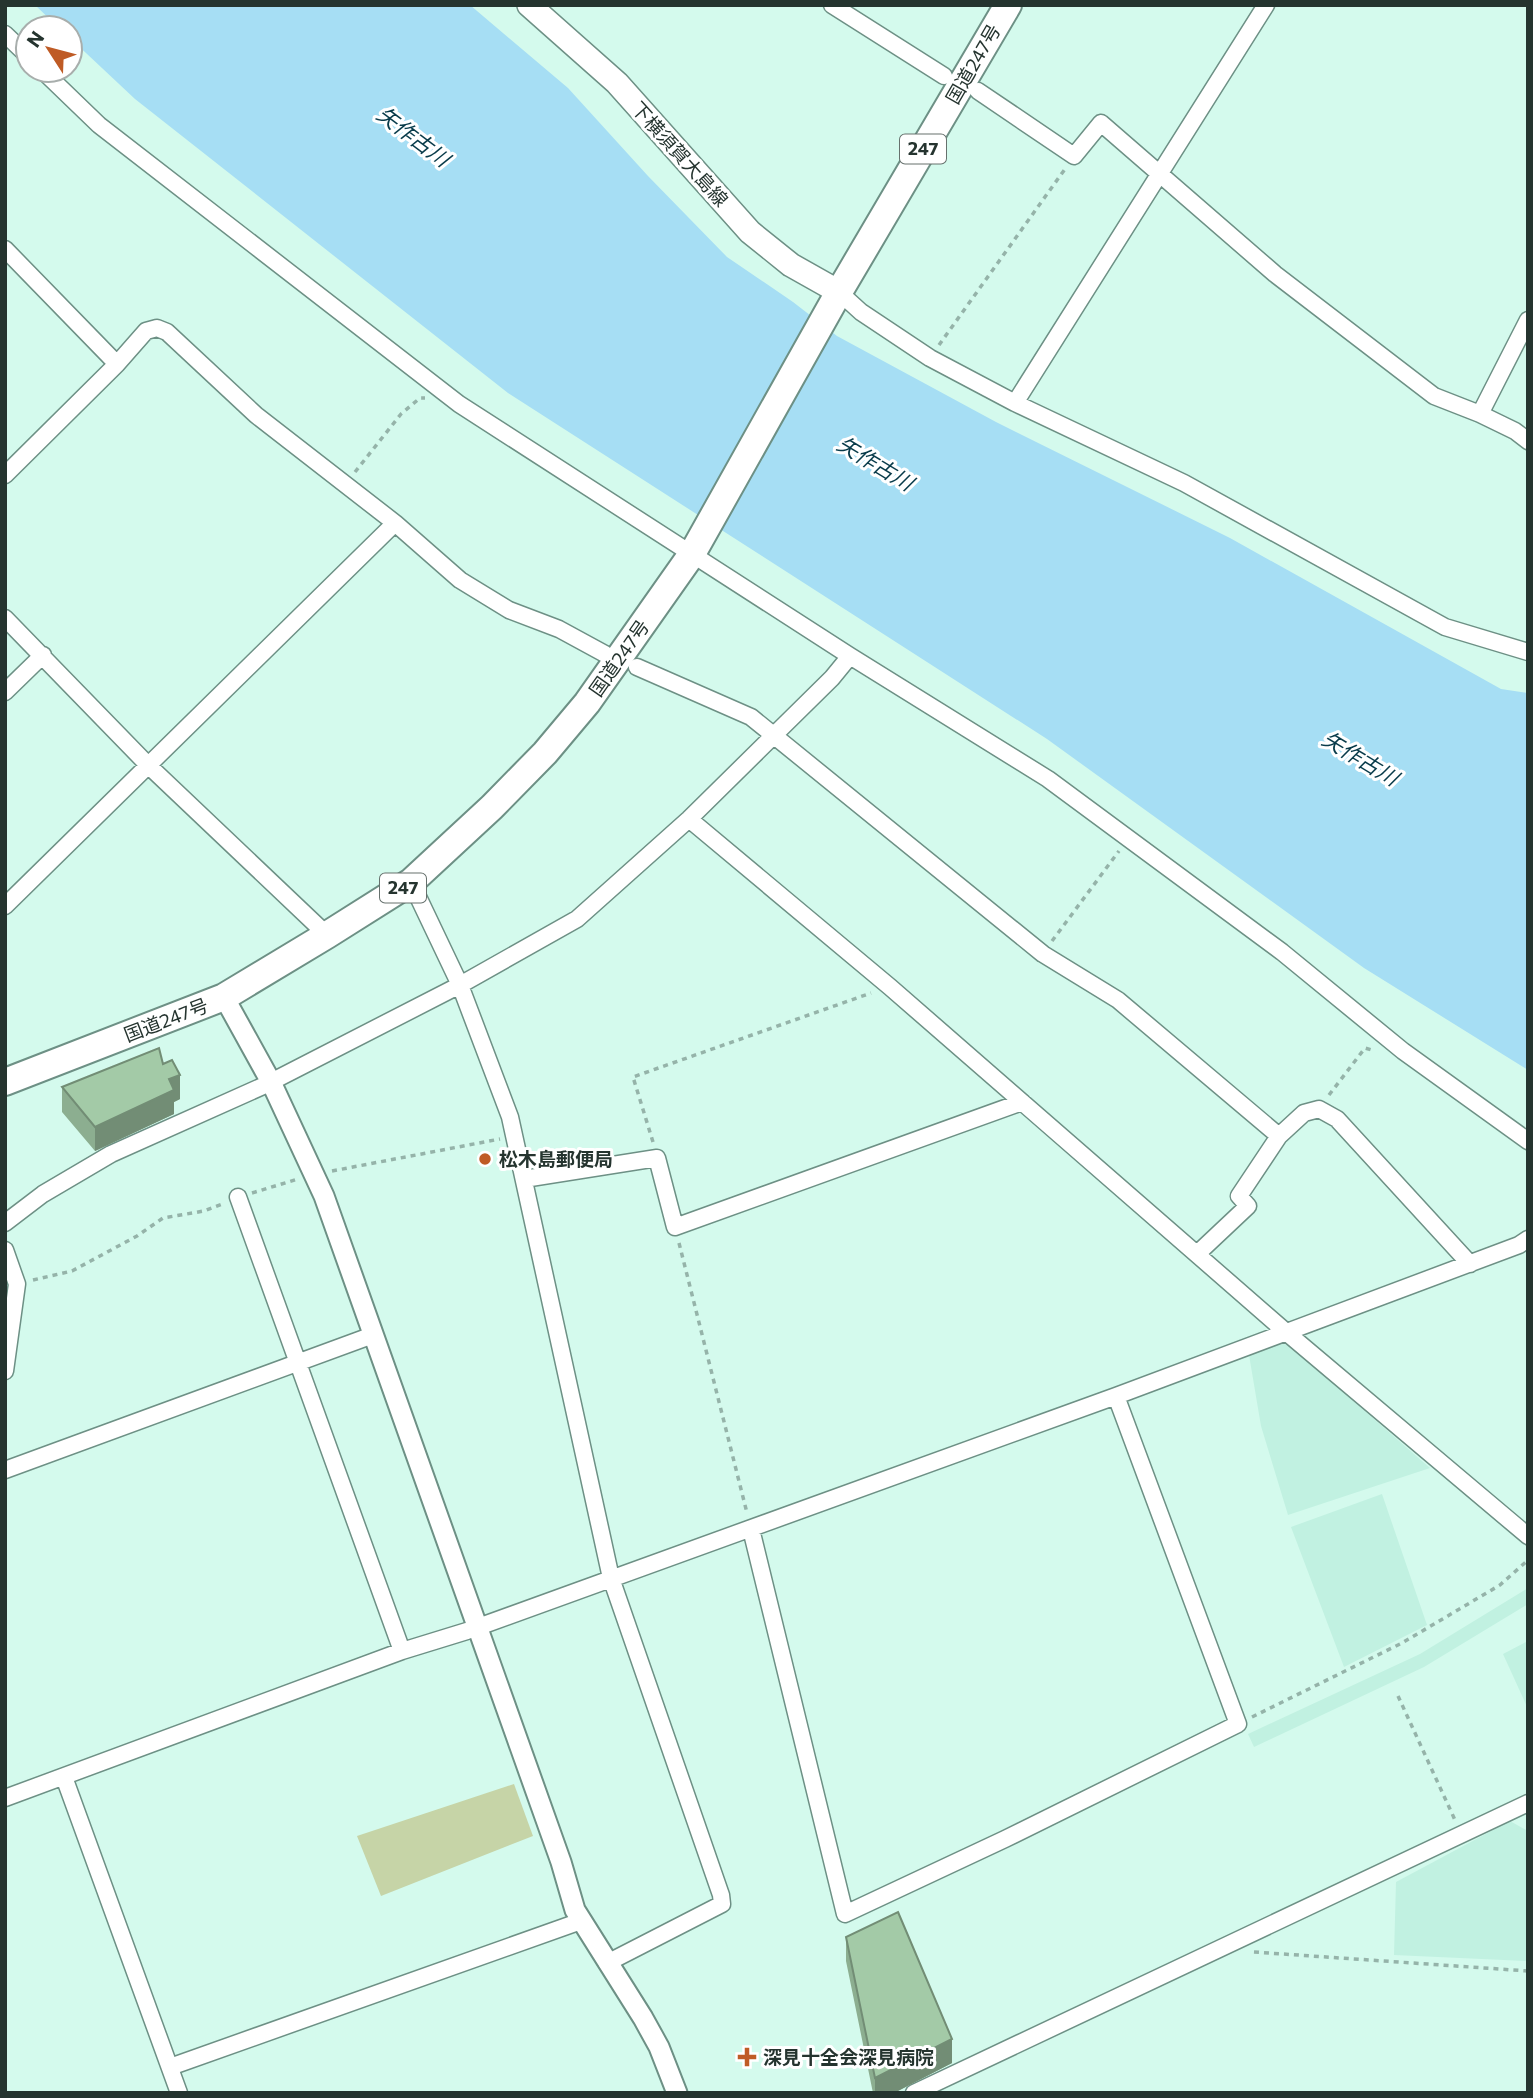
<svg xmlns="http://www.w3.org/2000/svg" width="1533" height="2098" font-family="Commissioner,'Noto Sans JP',sans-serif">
  <rect width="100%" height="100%" fill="#d4faed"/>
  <!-- built -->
  <path fill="#c1f1e1" d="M1278 1343 1289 1345 1430 1468 1288 1515 1261 1426 1249 1355Z
    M1382 1494 1427 1625 1344 1667 1291 1527Z
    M1528 1588V1604L1424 1667 1254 1747 1248 1734 1420 1654Z
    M1528 1641V1709L1503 1654Z
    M1510 1821 1528 1831V1961L1394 1955 1396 1882Z"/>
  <!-- garden -->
  <path fill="#c6d4a7" d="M514 1784 533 1836 381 1896 357 1836Z"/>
  <!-- water -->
  <path fill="#a6def4" d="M35 5H470L568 88 648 176 727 257 793 302 837 336 996 422 1230 538 1501 689 1528 693V1070L1364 968 1047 739 508 393 135 99 70 38V28H59Z"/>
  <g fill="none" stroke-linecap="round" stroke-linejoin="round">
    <!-- minor casing -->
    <g stroke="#6d9085" stroke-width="19">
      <path id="minor" d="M832 5 944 76
        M5 34 28 56
        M42 70 99 125 459 404 850 656 1048 779 1282 952 1403 1051 1528 1141
        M978 91 1074 156 1101 123 1275 274 1434 396 1480 414 1515 431 1528 441
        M5 249 117 364
        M839 292 861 312 930 358 1015 403 1184 483 1445 627 1528 652
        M1015 403 1266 5
        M1480 414 1528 320
        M5 475 117 364 146 331 157 328 167 332 256 415 395 523 460 580 509 610 559 629 605 654
        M5 618 149 766 327 935
        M637 667 751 717 1043 954 1118 1000 1279 1136
        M5 692 43 655
        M689 819 890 987 1286 1332 1528 1536
        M411 882 460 985 510 1117 611 1578 721 1895 722 1904 607 1963
        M5 906 395 523
        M524 1179 657 1158 675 1227 1022 1102
        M238 1197 402 1651
        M5 1223 43 1194 111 1154 263 1086 460 985 577 919 689 819 832 678 850 656
        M5 1250 17 1284 5 1371
        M1197 1254 1248 1206 1239 1196 1279 1136 1304 1113 1319 1109 1337 1119 1470 1264
        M5 1470 373 1335
        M751 1529 845 1914 1005 1839 1238 1724 1116 1396
        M64 1777 179 2093
        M5 1798 402 1651 467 1631 1116 1396 1519 1245 1528 1239
        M170 2067 581 1921
        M914 2093 1528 1803"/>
    </g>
    <!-- tertiary casing -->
    <g stroke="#6d9085" stroke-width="23">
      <path id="tertiary" d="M224 997 271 1082 324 1196 561 1862 575 1910 643 2018 659 2047 677 2093"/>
    </g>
    <!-- secondary casing -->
    <g stroke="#6d9085" stroke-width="26">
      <path id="secondary" d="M529 5 617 83 750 232 791 265 839 292"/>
    </g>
    <!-- trunk casing -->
    <g stroke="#6d9085" stroke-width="30">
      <path id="trunk" d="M5 1082 224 997 327 935 411 882 492 807 545 753 587 703 692 554 839 292 1008 5"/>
    </g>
    <!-- path -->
    <path stroke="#95b3a9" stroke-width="3.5" stroke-dasharray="5 5" stroke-linecap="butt" d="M939 345 1065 169
      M355 472 401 414 420 398H425
      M1052 941 1119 851
      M1329 1095 1365 1048 1375 1051
      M653 1142 633 1077 871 993
      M332 1171 500 1139
      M252 1193 298 1179
      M679 1243 747 1513
      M33 1280 72 1271 137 1236 163 1218 204 1211 225 1203
      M1398 1696 1455 1820
      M1252 1717 1402 1643 1500 1585 1528 1560
      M1254 1952 1528 1971"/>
    <!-- minor -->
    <use href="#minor" stroke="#fff" stroke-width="16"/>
    <!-- tertiary -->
    <use href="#tertiary" stroke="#fff" stroke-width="19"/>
    <!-- secondary -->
    <use href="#secondary" stroke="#fff" stroke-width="23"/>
    <!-- trunk -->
    <use href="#trunk" stroke="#fff" stroke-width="26"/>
  </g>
  <!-- wall -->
  <path fill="#8cae90" d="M163 1064 180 1099 174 1102V1114L95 1151 62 1112V1087Z
    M846 1937 952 2063 894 2093H873L846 1961Z"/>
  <!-- shaded-wall -->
  <path fill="#728d75" d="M180 1075V1099L174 1102V1114L95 1151V1127L169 1079Z
    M952 2039V2063L894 2093H875V2078Z"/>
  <!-- building -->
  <path fill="#a3caa7" stroke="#728d75" stroke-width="2" d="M159 1048 163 1064 172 1060 180 1075 169 1079 174 1090 95 1127 62 1087Z
    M898 1912 952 2039 875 2078 846 1937Z"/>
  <!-- markers -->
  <g fill="#bf5b25" stroke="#fff" stroke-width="2.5">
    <circle cx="485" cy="1159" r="7"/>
    <path d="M743.5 2046.5h7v7h7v7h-7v7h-7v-7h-7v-7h7z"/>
  </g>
  <g text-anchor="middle" stroke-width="6" stroke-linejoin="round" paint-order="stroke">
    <!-- shield labels -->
    <g fill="#fff" stroke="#66716d" stroke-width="2">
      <rect x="900" y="134.5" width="46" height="29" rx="5"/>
      <rect x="380" y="873.5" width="46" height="29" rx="5"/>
    </g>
    <g font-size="18" font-weight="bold" fill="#25342f">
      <text x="923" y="155">247</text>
      <text x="403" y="894">247</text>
    </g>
    <!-- street labels -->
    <g font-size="19" fill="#25342f" stroke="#fff">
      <text transform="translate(973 64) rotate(-60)" y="7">国道247号</text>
      <text transform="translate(680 154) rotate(48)" y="7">下横須賀大島線</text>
      <text transform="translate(619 658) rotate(-55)" y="7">国道247号</text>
      <text transform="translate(166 1020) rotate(-21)" y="7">国道247号</text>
    </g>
    <!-- poi labels -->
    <g font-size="19" font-weight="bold" fill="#25342f" stroke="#fff" text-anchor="start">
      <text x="499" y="1166">松木島郵便局</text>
      <text x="763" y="2064">深見十全会深見病院</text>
    </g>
    <!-- water labels -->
    <g font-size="21" font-style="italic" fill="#083b4a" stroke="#fff">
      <text transform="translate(413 137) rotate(37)" y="7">矢作古川</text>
      <text transform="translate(875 464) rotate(31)" y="7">矢作古川</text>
      <text transform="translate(1360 759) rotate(31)" y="7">矢作古川</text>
    </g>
  </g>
  <!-- border -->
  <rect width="1533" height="2098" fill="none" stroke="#25342f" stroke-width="14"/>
  <!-- north arrow -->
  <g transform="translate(49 49) rotate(306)"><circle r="33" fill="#ffffff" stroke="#a8aeac" stroke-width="2"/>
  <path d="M0-5L12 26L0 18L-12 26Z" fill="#bf5b25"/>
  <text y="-10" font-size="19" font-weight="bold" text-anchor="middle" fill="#25342f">N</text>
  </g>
</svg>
